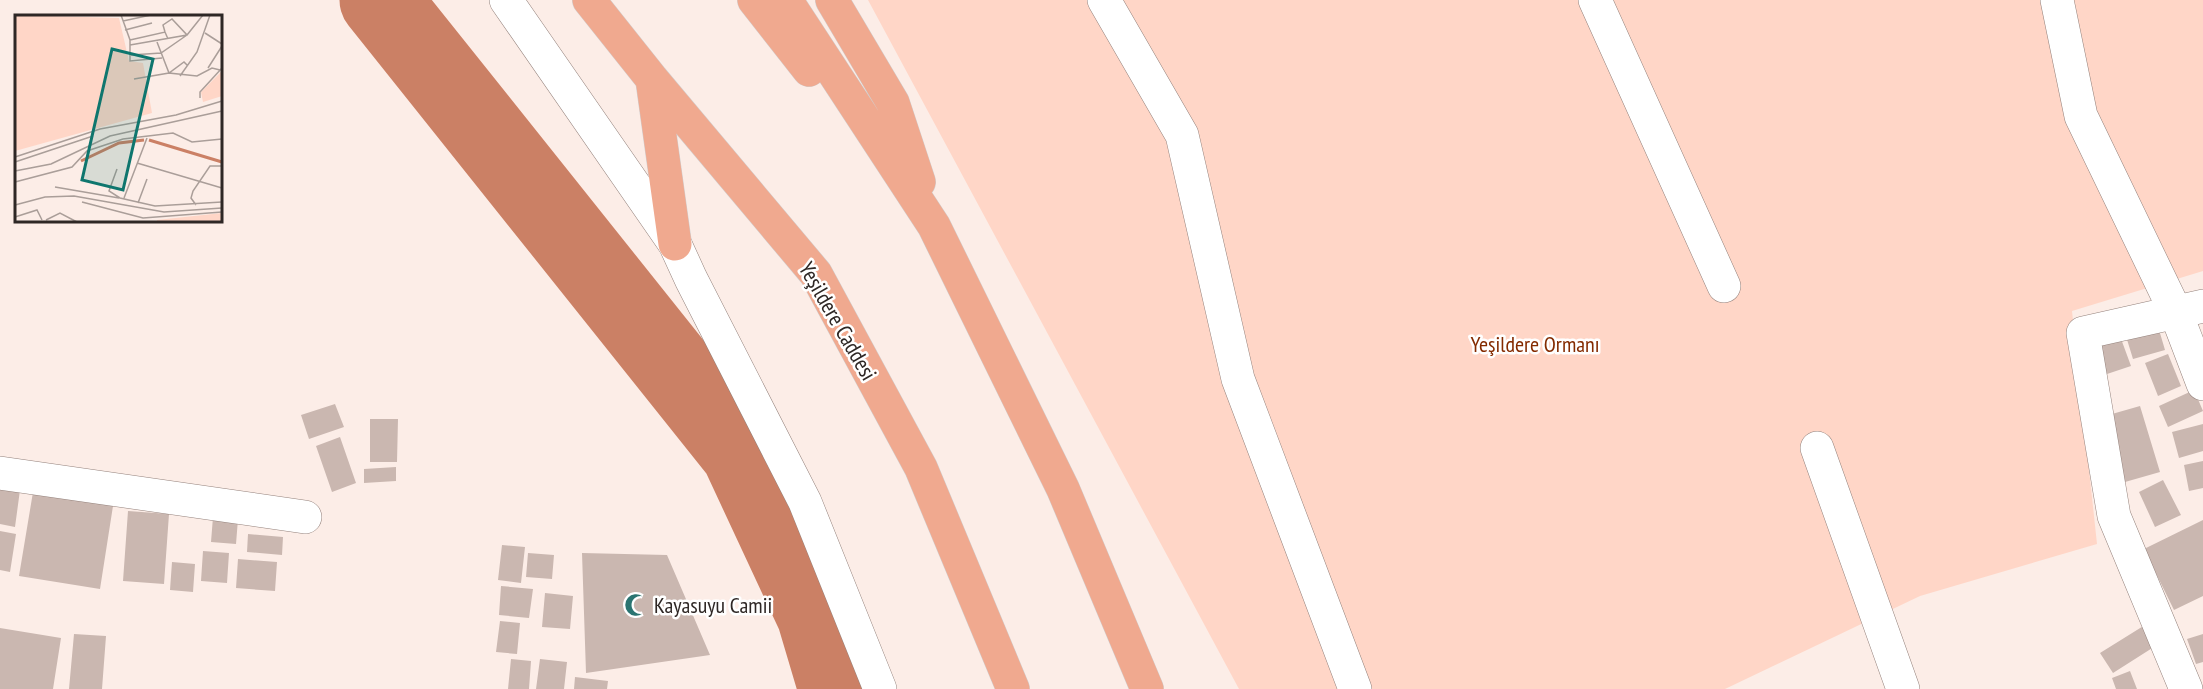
<svg xmlns="http://www.w3.org/2000/svg" width="2203" height="689" font-family="'PT Sans Narrow',sans-serif">
  <rect width="100%" height="100%" fill="#fcede7"/>
  <!-- green -->
  <path fill="#ffd6c7" d="M868 0H2203V271L2072 311 2097 544 1920 596 1725 689H1239Z"/>
  <g fill="none" stroke-linecap="round" stroke-linejoin="round">
    <!-- river -->
    <path stroke="#cb8065" stroke-width="81" d="M380 0 741 452 817 615 839 689"/>
  </g>
  <!-- building -->
  <path fill="#cab7b0" d="M2157 323 2165 350 2133 359 2125 333Z
    M2120 336 2131 366 2101 376 2091 346Z
    M2168 354 2181 386 2158 396 2145 363Z
    M2194 390 2203 411 2168 427 2159 406Z
    M335 404 344 427 309 439 301 415Z
    M2140 406 2160 472 2125 482 2105 416Z
    M370 419H398L397 462H370Z
    M2203 424V451L2179 458 2172 432Z
    M340 437 356 483 332 492 316 446Z
    M2203 461V488L2189 491 2184 465Z
    M396 467V481L364 483V469Z
    M2163 480 2181 515 2155 527 2139 492Z
    M0 487 20 490 15 527 0 524Z
    M33 492 113 506 100 589 19 576Z
    M128 511 169 514 164 584 123 581Z
    M213 517 238 519 236 544 211 542Z
    M2203 520V596L2174 610 2144 549Z
    M0 531 16 534 10 572 0 570Z
    M248 534 283 537 282 555 247 552Z
    M502 545 525 547 521 583 498 580Z
    M203 551 229 553 227 583 201 581Z
    M528 553 554 555 552 579 526 577Z
    M582 553 667 555 710 655 586 673Z
    M238 559 277 562 275 591 236 588Z
    M172 562 195 564 193 592 170 590Z
    M501 586 533 589 529 618 499 615Z
    M545 593 573 596 570 629 542 627Z
    M500 621 520 623 517 654 496 652Z
    M2145 625 2157 645 2113 673 2100 653Z
    M0 628 61 638 53 689H0Z
    M74 634 106 636 102 689H69Z
    M2203 634V662L2196 664 2187 639Z
    M511 659 531 661 529 689H508Z
    M540 659 567 662 564 689H536Z
    M2130 671 2137 689H2116L2112 678Z
    M575 677 608 681 607 689H574Z"/>
  <g fill="none" stroke-linecap="round" stroke-linejoin="round">
    <!-- minor casing -->
    <g stroke="#94827c" stroke-width="34">
      <path id="minor" d="M506 0 675 244 691 279 805 502 880 689
        M1104 0 1182 135 1238 379 1355 689
        M1595 0 1724 286
        M2057 0 2081 116 2176 313 2203 384
        M1817 448 1903 689
        M0 473 305 517
        M2186 689 2114 516 2083 333 2203 306"/>
    </g>
    <!-- highway casing -->
    <g stroke="#d1cfcf" stroke-width="34">
      <path id="highway" d="M589 0 652 79 816 274 921 468 1013 689
        M754 0 809 70
        M786 0 934 226 1063 489 1147 689
        M832 0 893 103 919 182
        M652 79 675 244"/>
    </g>
    <!-- minor -->
    <use href="#minor" stroke="#fff" stroke-width="33"/>
    <!-- highway -->
    <use href="#highway" stroke="#f0a98f" stroke-width="33"/>
  </g>
  <!-- icons -->
  <defs>
    <g id="mosque-bare" transform="scale(1.8)"><path d="M3.5-4.9A6 6 0 1 0 3.5 4.9A5 5 0 1 1 3.5-4.9Z" fill="#2a7471" stroke="#fff" stroke-width="2.5" paint-order="stroke"/></g>
  </defs>
  <g fill-rule="evenodd">
    <use href="#mosque-bare" x="636" y="605"/>
  </g>
  <g text-anchor="middle" stroke-width="5" stroke-linejoin="round" paint-order="stroke">
    <!-- street labels -->
    <g font-size="22" fill="#2e2725" stroke="#fff">
      <text transform="translate(838 321) rotate(60)" y="8">Yeşildere Caddesi</text>
    </g>
    <!-- park labels -->
    <g font-size="22" fill="#842b00" stroke="#fff">
      <text x="1535" y="352">Yeşildere Ormanı</text>
    </g>
    <!-- poi labels -->
    <g font-size="22" fill="#2e2725" stroke="#fff" text-anchor="start">
      <text x="654" y="613">Kayasuyu Camii</text>
    </g>
  </g>
  <!-- overview -->
  <g transform="translate(15 15)">
    <rect width="207" height="207" fill="#fcede7"/>
    <path d="M0 0 104 3 114 46 128 48 137 98 0 136ZM207 56V81L188 87 186 77ZM207 198V207H142V205Z" fill="#ffd6c7"/>
    <path fill="none" stroke="#cb8065" stroke-width="3" d="M134 125 207 147M66 146 104 128 129 125"/>
    <path fill="none" stroke="#aa9e99" stroke-width="1.5" d="M106 0 115 25V46L147 43M108 6 136 0M110 15 137 8M190 18 207 29M115 25 150 17 153 24M142 27 154 58 182 61 197 53 205 55M115 30 172 20 188 0M116 40 146 38 172 20 157 4 148 10 150 17M193 53 207 31M165 61 182 37 195 0M119 64 154 58 169 47 172 50M185 83V77L207 53M0 142 85 114 161 100 207 86M0 147 78 121M122 148 207 173M102 154 94 176 105 183 140 191 207 187M0 156 36 149 95 121 207 96M0 167 57 152 72 136 108 124 158 118 177 127 207 124M40 172 104 183M109 183 132 123M67 187 128 203 207 197M123 188 132 164M0 190 30 182 59 181 149 197 207 193M181 190 176 183 178 176 195 151H207M0 202 22 195 27 205M31 205 45 198 62 207"/>
    <path fill="#0f766e" fill-opacity="0.15" stroke="#0f766e" stroke-width="3" d="M97 34 138 44 108 175 67 165Z"/>
    <rect width="207" height="207" fill="none" stroke="#2e2725" stroke-width="3"/>
  </g>
</svg>
